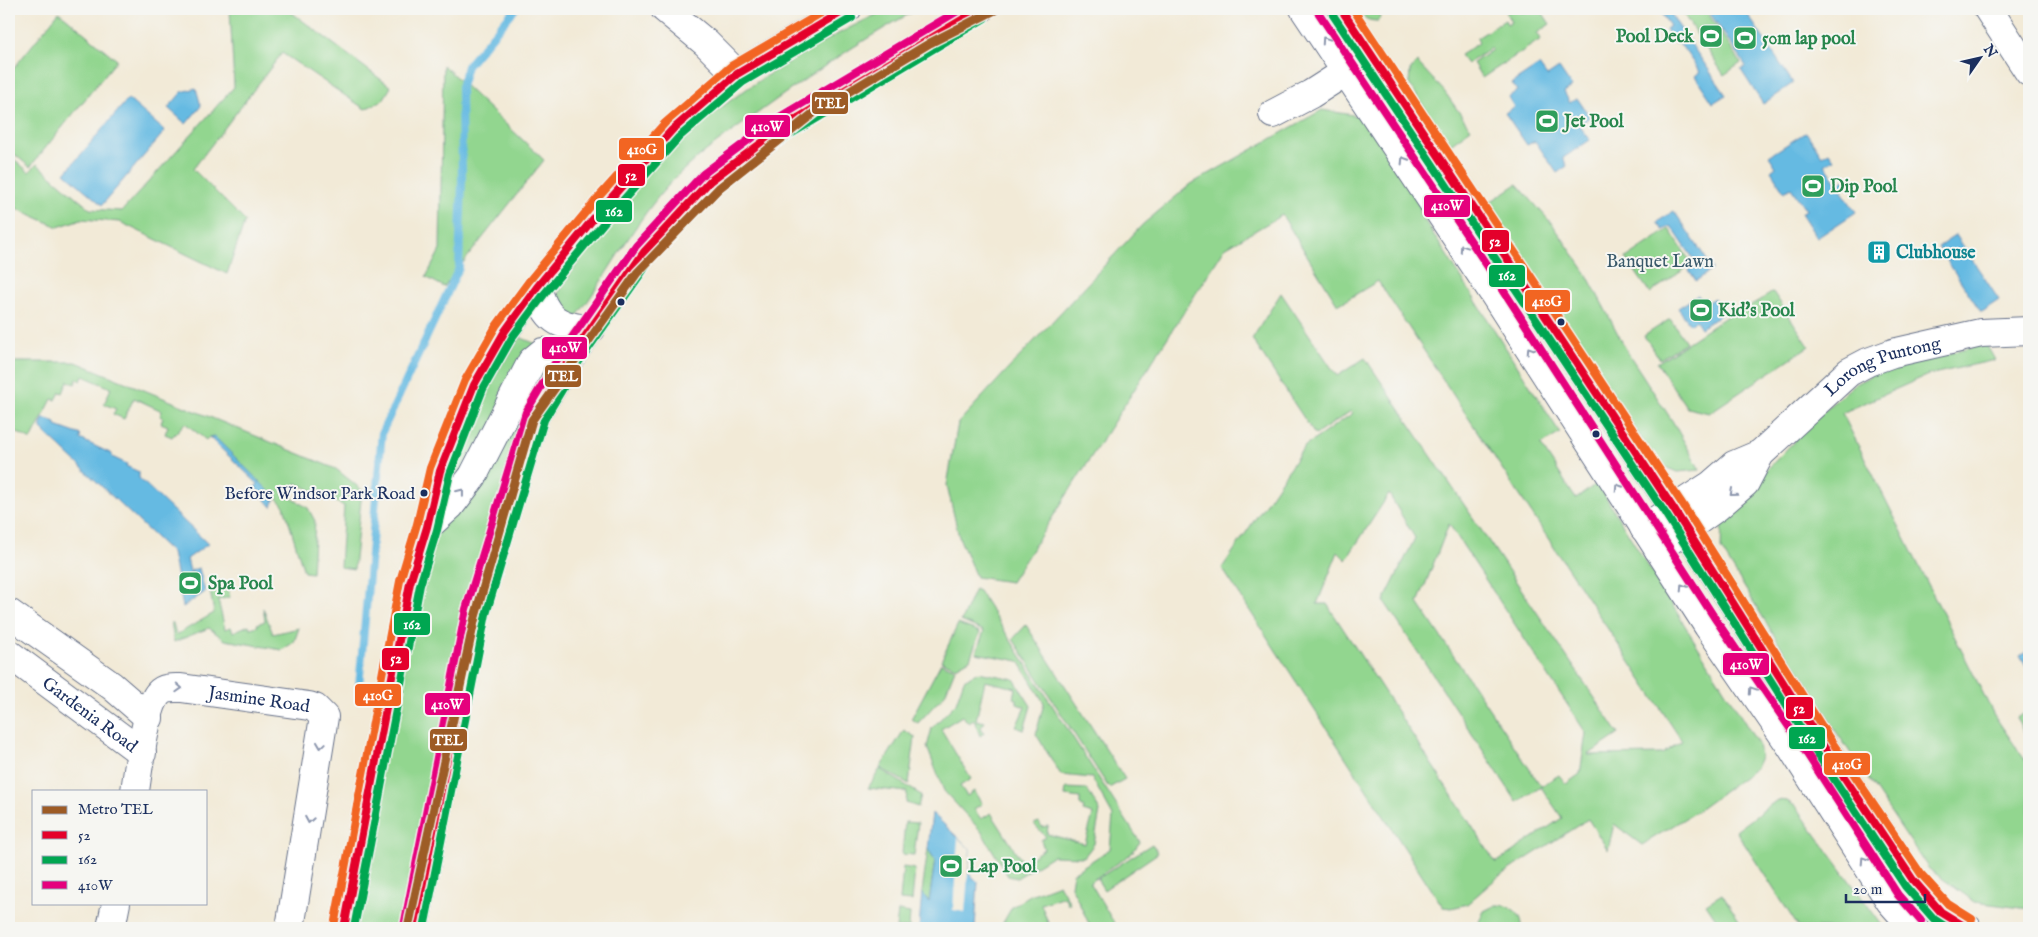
<svg xmlns="http://www.w3.org/2000/svg" width="2038" height="937" font-family="'IM FELL English',serif">
  <rect width="100%" height="100%" fill="#f6f6f2"/>
  <filter id="ink" filterUnits="userSpaceOnUse"><feTurbulence type="fractalNoise" baseFrequency=".02" numOctaves="2"/><feDisplacementMap in="SourceGraphic" scale="10" xChannelSelector="R" yChannelSelector="G"/><feConvolveMatrix kernelMatrix="1 2 1 2 8 2 1 2 1" color-interpolation-filters="sRGB"/></filter>
  <filter id="wash" filterUnits="userSpaceOnUse"><feTurbulence type="fractalNoise" baseFrequency=".0096" numOctaves="4" result="noise"/><feDisplacementMap in="SourceGraphic" scale="20" xChannelSelector="R" yChannelSelector="G"/><feGaussianBlur stdDeviation="1.12" result="paint"/><feColorMatrix in="noise" values="0 0 0 0 0 0 0 0 0 0 0 0 0 0 0 0 0 1.4 0 .05"/><feComposite in="paint" operator="in"/></filter>
  <g filter="url(#wash)">
    <rect width="100%" height="100%" fill="#f2ead7"/>
    <!-- green -->
    <path fill="#92d68f" stroke="#568276" fill-rule="evenodd" d="M230 9H287L391 87 383 100 365 109 282 53 193 169 245 221 227 274 120 222 81 219 58 227 9 205V155L29 172 37 164 90 209 122 211 234 87Z
      M888 9H918C857 42 800 82 744 123 720 141 694 158 673 180 634 221 609 274 575 319L553 302C576 264 599 226 629 193 699 112 792 54 888 9Z
      M1357 9H1375L1380 17 1378 21C1367 21 1363 18 1357 9Z
      M1513 9H1519L1522 13 1530 9H1540L1550 24 1537 33 1541 39 1482 78 1473 63 1492 50 1491 48 1467 64 1460 55 1479 43 1477 38 1505 20 1507 24 1511 22 1506 13Z
      M1680 9H1705L1741 63 1724 75Z
      M59 12 117 60 30 167 9 150V74Z
      M1417 62 1444 91 1471 129 1449 145 1409 84 1410 71Z
      M443 65 544 160 444 287 426 277 440 250Z
      M1322 110 1378 119 1430 201 1418 210 1560 433 1541 445 1576 499 1597 483 1758 744 1760 756 1756 768 1700 809 1642 845 1614 824 1608 850 1588 819 1498 877 1467 904 1452 908 1443 907 1222 568 1304 447 1353 413 1351 411 1315 435 1252 339 1281 293 1337 376 1365 358 1619 734 1588 755 1662 754 1682 741 1378 281 1338 305 1282 215 1225 248 1011 582 976 577 959 537 947 485 958 423 1142 225 1191 184ZM1389 494 1415 538 1384 601 1517 802 1541 787 1562 818 1496 863 1327 604H1317L1338 552 1346 560ZM1449 524 1586 733 1580 774 1566 784 1559 775 1541 786 1418 603Z
      M1517 184 1553 225 1586 273 1628 353 1673 422 1700 470 1677 472 1658 464 1487 204Z
      M1669 229 1692 264 1650 293 1626 258Z
      M1773 292 1809 346 1709 413 1687 408 1657 363 1745 304 1748 308Z
      M1670 319 1686 342 1660 359 1644 336Z
      M505 331 570 358 535 416 414 928H344L410 583Z
      M1986 344 1995 360 1928 375 1842 413 1994 715 2029 766V909L1975 902 1929 869 1802 681 1721 549 1722 517 1821 413 1855 384 1880 371Z
      M9 362H76L336 469 362 490 354 569 340 567 344 506 296 483 290 497 308 508 315 521 312 573 304 572 284 506 215 437H209L206 440 185 423 172 437 165 434 168 426 161 423 163 418 160 416 162 411 134 398 124 419 113 414 116 409 104 404 111 388 83 376 81 381 77 379 75 384 68 381 63 393 60 392 56 400 52 399 31 440 9 428Z
      M227 587 230 597 218 600 225 629 231 627 233 632 249 625 250 628 258 626 257 624 265 621 263 608 273 634 299 628 294 642 282 650 225 640 209 628 174 642 171 622 173 623 176 635 214 613 210 591Z
      M975 589 979 591 1140 842 1131 854 1090 882 1117 928H1091L1071 886 1073 873 1110 849 1113 816 1092 778 1061 775 1036 734 1044 703 1019 661 976 653 984 631 961 621Z
      M958 624 980 632 970 659 956 667 941 661Z
      M1026 625 1125 779 1109 788 1013 639Z
      M941 663 955 669 945 694 918 723 911 719Z
      M978 672 1014 679 1031 706 1024 730 1016 727 1025 707 1017 704V699L1014 698 1016 688 985 681 976 720 985 722 981 727 984 733 980 736 974 720 969 723 962 716 941 729 971 779 960 786 967 796 974 791 982 804 974 809 981 819 991 813 1023 863 1044 849 1041 840 1046 837 1034 824 1039 822 1042 827 1048 826 1047 834 1085 844 1093 814 1083 811 1084 808 1080 805V798L1065 796 1066 788 1087 789 1100 811 1094 844 1084 857 1052 856 1017 878 1008 876 981 831 944 791 927 747 932 728 956 703 964 680Z
      M2029 711V742L2016 718Z
      M904 730 915 737 909 784 880 768Z
      M880 769 921 795 918 807 906 803 907 792 868 788Z
      M1777 800 1787 801 1795 806 1884 928H1799L1736 831Z
      M905 822 918 823 914 855 902 854Z
      M1152 844 1158 853 1104 890 1097 879Z
      M928 849 935 860 929 902 922 892Z
      M903 867 915 869 912 901 900 900Z
      M1059 884 1070 903 1068 904 1064 896 1041 904 1050 928H1000L1012 907 1030 895Z
      M1722 894 1744 928H1722L1706 904Z
      M1496 905C1511 905 1523 913 1522 928H1479L1478 924 1484 911Z
      M898 911 910 913 909 928H896Z"/>
    <!-- water -->
    <path fill="#65bae2" stroke="#4074a0" d="M1658 9H1667L1726 95 1713 103 1695 76 1700 72 1678 41 1675 43 1666 29 1670 26Z
      M1707 9H1744L1793 83 1763 104 1741 70 1746 66Z
      M1539 65 1547 76 1559 68 1572 87 1564 92 1570 103 1577 98 1590 117 1579 125 1590 140 1563 158 1567 166 1557 173 1535 141 1527 145 1505 113 1514 107 1508 97 1517 91 1512 83Z
      M196 88 201 106 186 124 168 108 182 92Z
      M128 99 165 131 102 205 65 173Z
      M1806 132 1822 156 1829 152 1834 159 1825 165 1838 184 1845 179 1848 184 1841 190 1856 212 1817 238 1801 213 1806 210 1791 188 1784 192 1771 171 1776 167 1769 156Z
      M1674 211 1713 269 1696 281 1689 270 1697 264 1671 226 1663 230 1657 222Z
      M1956 235 1999 300 1981 312 1938 247Z
      M1698 295 1704 304 1714 298 1723 313 1701 328 1696 320 1690 324 1678 308Z
      M44 418 56 423V426L81 435 80 439 112 454V457L127 464 126 466 139 472V478L208 544 187 559 191 575 192 570 199 568 205 592 183 607 172 553 41 429V424Z
      M209 437H215L275 497 272 507 255 487 258 484Z
      M2029 650V672L2020 656Z
      M932 813 970 849 968 873 978 882 975 928H919L922 892 929 902 935 860 928 849Z"/>
    <!-- pier -->
    <path fill="#f2ead7" d="M958 838 970 849 965 912 953 910Z"/>
    <g fill="none" stroke-linecap="round" stroke-linejoin="round">
      <!-- stream -->
      <path stroke="#65bae2" stroke-width="8" d="M359 686 382 432 459 268 462 180 461 87 467 66 515 9"/>
    </g>
  </g>
  <g filter="url(#ink)">
    <g fill="none" stroke-linecap="round" stroke-linejoin="round">
      <!-- minor casing -->
      <g stroke="#667088" stroke-width="30">
        <g id="minor">
          <path d="M665 9 706 43 737 74"/>
          <path d="M1988 9 2029 72"/>
          <path d="M1273 114 1311 94 1372 55"/>
          <path d="M1644 528 1711 485 1734 465 1760 454"/>
          <path id="s1" d="M1658 549 1717 507 1745 483 1760 454 1849 372 1868 362 1893 353 1981 333 2029 331"/>
          <path d="M9 613 112 686 149 718"/>
          <path id="s2" d="M9 654 142 753"/>
          <path id="s3" d="M135 791C138 771 146 705 159 693 164 687 174 688 181 688L309 706 315 708 324 717 290 928"/>
          <path d="M111 928 116 903"/>
        </g>
      </g>
      <!-- major casing -->
      <g stroke="#667088" stroke-width="30">
        <path id="major" d="M1304 9 1490 288 1708 626 1790 745 1890 901 1914 928
          M1341 9 1673 508 1820 741 1913 880 1941 912 1967 928
          M537 287C545 319 558 327 591 329
          M427 527 450 506 473 476 532 361 543 352 559 354 570 358
          M344 928 410 583 427 527 440 471 474 385 505 331 537 287 603 207 672 130 737 74 847 9
          M414 928 476 612 535 416 570 358 644 252 710 181 783 127 980 9"/>
      </g>
      <!-- minor -->
      <use href="#minor" stroke="#fff" stroke-width="28"/>
      <!-- major -->
      <use href="#major" stroke="#fff" stroke-width="28"/>
      <!-- bus-1 casing -->
      <g stroke="#f6f6f2" stroke-width="11">
        <path id="bus-1" d="M1341 9 1673 508 1820 741 1913 880 1941 912 1967 928
          M344 928 410 583 427 527 440 471 474 385 505 331 537 287 603 207 672 130 737 74 847 9
          M414 928 476 612 535 416 570 358 644 252 710 181 783 127 980 9"/>
      </g>
      <!-- bus-2 casing -->
      <g stroke="#f6f6f2" stroke-width="11">
        <path id="bus-2" d="M1333 15 1665 513 1812 746 1905 886 1934 919 1948 928
          M354 928 420 585 437 530 450 474 483 389 513 336 545 293 611 214 679 137 743 82 852 18
          M424 928 486 614 544 420 578 363 652 258 717 188 789 135 985 18"/>
      </g>
      <!-- bus-3 casing -->
      <g stroke="#f6f6f2" stroke-width="11">
        <path id="bus-3" d="M1316 9 1498 282 1716 620 1798 740 1898 895 1921 921
          M404 926 466 609 526 412 561 353 636 246 703 174 778 118 961 9"/>
      </g>
      <!-- bus-4 casing -->
      <g stroke="#f6f6f2" stroke-width="11">
        <path id="bus-4" d="M1353 9 1681 502 1828 736 1921 874 1948 904 1972 919
          M334 926 400 581 417 524 430 468 465 380 496 326 529 281 595 201 665 123 731 66 828 9"/>
      </g>
      <!-- bus-1 -->
      <use href="#bus-1" stroke="#e4002b" stroke-width="8"/>
      <!-- bus-2 -->
      <use href="#bus-2" stroke="#00a651" stroke-width="8"/>
      <!-- bus-3 -->
      <use href="#bus-3" stroke="#e5007d" stroke-width="8"/>
      <!-- bus-4 -->
      <use href="#bus-4" stroke="#f26522" stroke-width="8"/>
      <!-- metro-1 casing -->
      <g stroke="#f6f6f2" stroke-width="12">
        <path id="metro-1" d="M408 928 475 617 532 420 637 273 719 188 815 112 930 43 997 9"/>
      </g>
      <!-- metro-1 -->
      <use href="#metro-1" stroke="#9d5b25" stroke-width="9"/>
    </g>
    <!-- one-way arrows -->
    <defs><path id="oneway-chevron" d="M-2-3.5L2.5 0L-2 3.5" fill="none" stroke-width="1.6" stroke-linecap="round" stroke-linejoin="round" transform="scale(1.25)"/></defs>
    <g stroke="#8d97ae">
      <use href="#oneway-chevron" transform="translate(1325 40) rotate(-124)"/>
      <use href="#oneway-chevron" transform="translate(1404 160) rotate(-122)"/>
      <use href="#oneway-chevron" transform="translate(1463 248) rotate(-124)"/>
      <use href="#oneway-chevron" transform="translate(1530 350) rotate(-123)"/>
      <use href="#oneway-chevron" transform="translate(1618 487) rotate(-123)"/>
      <use href="#oneway-chevron" transform="translate(461 492) rotate(-52)"/>
      <use href="#oneway-chevron" transform="translate(1733 493) rotate(139)"/>
      <use href="#oneway-chevron" transform="translate(1683 587) rotate(-123)"/>
      <use href="#oneway-chevron" transform="translate(179 688) rotate(3)"/>
      <use href="#oneway-chevron" transform="translate(1752 690) rotate(-124)"/>
      <use href="#oneway-chevron" transform="translate(321 745) rotate(98)"/>
      <use href="#oneway-chevron" transform="translate(309 820) rotate(100)"/>
      <use href="#oneway-chevron" transform="translate(1864 860) rotate(-123)"/>
    </g>
  </g>
  <!-- icons -->
  <defs>
    <g id="stadium-square" transform="scale(1.25)"><rect x="-9" y="-9" width="18" height="18" rx="4" fill="#2e9e5b" stroke="#f6f6f2"/><path d="M0-5a6.5 5 0 1 0 0 10a6.5 5 0 1 0 0-10ZM-3.5-1.8h7v3.6h-7Z" fill="#fff"/></g>
    <g id="building-square" transform="scale(1.25)"><rect x="-9" y="-9" width="18" height="18" rx="4" fill="#0f9aa8" stroke="#f6f6f2"/><path d="M-4-6H4V6H1V3H-1V6H-4ZM-2.5-4.3h1.7v1.8h-1.7ZM.8-4.3h1.7v1.8H.8ZM-2.5-1h1.7V.8h-1.7ZM.8-1h1.7V.8H.8Z" fill="#fff"/></g>
  </defs>
  <g fill-rule="evenodd">
    <use href="#stadium-square" x="1711" y="36"/>
    <use href="#stadium-square" x="1745" y="38"/>
    <use href="#stadium-square" x="1547" y="121"/>
    <use href="#stadium-square" x="1813" y="186"/>
    <use href="#building-square" x="1879" y="252"/>
    <use href="#stadium-square" x="1701" y="310"/>
    <use href="#stadium-square" x="190" y="583"/>
    <use href="#stadium-square" x="951" y="866"/>
  </g>
  <!-- markers -->
  <g fill="#1b2f5e" stroke="#f6f6f2" stroke-width="2">
    <circle cx="621" cy="302" r="4.5"/>
    <circle cx="1561" cy="322" r="4.5"/>
    <circle cx="1596" cy="434" r="4.5"/>
    <circle cx="424" cy="493" r="4.5"/>
  </g>
  <g text-anchor="middle" stroke-width="4" stroke-linejoin="round" paint-order="stroke">
    <!-- bus labels -->
    <g font-size="17" fill="#1b2f5e" stroke="#f6f6f2" text-anchor="end">
      <text x="415" y="499">Before Windsor Park Road</text>
    </g>
    <!-- leisure labels -->
    <g font-size="18" font-weight="bold" fill="#27864d" stroke="#f6f6f2" text-anchor="start">
      <text x="1694" y="42" text-anchor="end">Pool Deck</text>
      <text x="1762" y="44">50m lap pool</text>
      <text x="1564" y="127">Jet Pool</text>
      <text x="1830" y="192">Dip Pool</text>
      <text x="1718" y="316">Kid's Pool</text>
      <text x="208" y="589">Spa Pool</text>
      <text x="968" y="872">Lap Pool</text>
    </g>
    <!-- culture labels -->
    <g font-size="18" font-weight="bold" fill="#0d838f" stroke="#f6f6f2" text-anchor="start">
      <text x="1896" y="258">Clubhouse</text>
    </g>
    <!-- park labels -->
    <g font-size="18" fill="#39596a" stroke="#f6f6f2">
      <text x="1660" y="267">Banquet Lawn</text>
    </g>
    <!-- street labels -->
    <g font-size="18" fill="#1b2f5e" stroke="#f6f6f2">
      <text dy="6" stroke="none"><textPath href="#s1" startOffset="296">Lorong Puntong</textPath></text>
      <text dy="6" stroke="none"><textPath href="#s3" startOffset="204">Jasmine Road</textPath></text>
      <text dy="6" stroke="none"><textPath href="#s2" startOffset="101">Gardenia Road</textPath></text>
    </g>
  </g>
  <g stroke="#f6f6f2" stroke-width="2">
    <rect x="811" y="91" width="38" height="24" rx="5" fill="#9d5b25"/>
    <rect x="744" y="114" width="47" height="24" rx="5" fill="#e5007d"/>
    <rect x="618" y="137" width="47" height="24" rx="5" fill="#f26522"/>
    <rect x="617" y="163" width="29" height="24" rx="5" fill="#e4002b"/>
    <rect x="1423" y="194" width="48" height="24" rx="5" fill="#e5007d"/>
    <rect x="595" y="199" width="38" height="24" rx="5" fill="#00a651"/>
    <rect x="1481" y="229" width="29" height="24" rx="5" fill="#e4002b"/>
    <rect x="1488" y="264" width="38" height="24" rx="5" fill="#00a651"/>
    <rect x="1524" y="289" width="47" height="24" rx="5" fill="#f26522"/>
    <rect x="541" y="336" width="47" height="24" rx="5" fill="#e5007d"/>
    <rect x="544" y="364" width="38" height="24" rx="5" fill="#9d5b25"/>
    <rect x="393" y="612" width="38" height="24" rx="5" fill="#00a651"/>
    <rect x="381" y="647" width="29" height="24" rx="5" fill="#e4002b"/>
    <rect x="1722" y="652" width="48" height="24" rx="5" fill="#e5007d"/>
    <rect x="354" y="683" width="48" height="24" rx="5" fill="#f26522"/>
    <rect x="424" y="692" width="47" height="24" rx="5" fill="#e5007d"/>
    <rect x="1785" y="696" width="29" height="24" rx="5" fill="#e4002b"/>
    <rect x="1788" y="726" width="38" height="24" rx="5" fill="#00a651"/>
    <rect x="429" y="728" width="39" height="24" rx="5" fill="#9d5b25"/>
    <rect x="1823" y="752" width="48" height="24" rx="5" fill="#f26522"/>
  </g>
  <g font-size="14" text-anchor="middle" font-weight="bold" fill="#fff">
    <text x="830" y="108">TEL</text>
    <text x="767" y="131">410W</text>
    <text x="642" y="154">410G</text>
    <text x="631" y="180">52</text>
    <text x="1447" y="210">410W</text>
    <text x="614" y="216">162</text>
    <text x="1495" y="246">52</text>
    <text x="1507" y="280">162</text>
    <text x="1547" y="306">410G</text>
    <text x="565" y="352">410W</text>
    <text x="563" y="381">TEL</text>
    <text x="412" y="629">162</text>
    <text x="396" y="663">52</text>
    <text x="1746" y="669">410W</text>
    <text x="378" y="700">410G</text>
    <text x="447" y="709">410W</text>
    <text x="1799" y="713">52</text>
    <text x="1807" y="743">162</text>
    <text x="448" y="745">TEL</text>
    <text x="1847" y="769">410G</text>
  </g>
  <!-- margin -->
  <rect width="2038" height="937" fill="none" stroke="#f6f6f2" stroke-width="30"/>
  <!-- legend -->
  <rect x="32" y="790" width="175" height="115" fill="#f6f6f2" stroke="#9ea6b7"/>
  <rect x="42" y="806" width="25" height="8" fill="#9d5b25" stroke="#9ea6b7"/>
  <text x="78" y="814" font-size="15" fill="#1b2f5e">Metro TEL</text>
  <rect x="42" y="831" width="25" height="8" fill="#e4002b" stroke="#9ea6b7"/>
  <text x="78" y="840" font-size="15" fill="#1b2f5e">52</text>
  <rect x="42" y="856" width="25" height="8" fill="#00a651" stroke="#9ea6b7"/>
  <text x="78" y="864" font-size="15" fill="#1b2f5e">162</text>
  <rect x="42" y="881" width="25" height="8" fill="#e5007d" stroke="#9ea6b7"/>
  <text x="78" y="890" font-size="15" fill="#1b2f5e">410W</text>
  <!-- north arrow -->
  <g transform="translate(1980 58) rotate(56)" stroke="#f6f6f2" stroke-width="4" paint-order="stroke">
  <path d="M0-4L9 19L0 12L-9 19Z" fill="#1b2f5e"/>
  <text y="-8" font-size="14" font-weight="bold" text-anchor="middle" fill="#1b2f5e">N</text>
  </g>
  <!-- scale -->
  <path d="M1846 894v8h79v-8" fill="none" stroke="#1b2f5e" stroke-width="2.5"/>
  <text x="1853" y="894" font-size="15" fill="#1b2f5e" stroke="#f6f6f2" stroke-width="4" paint-order="stroke">20 m</text>
</svg>
